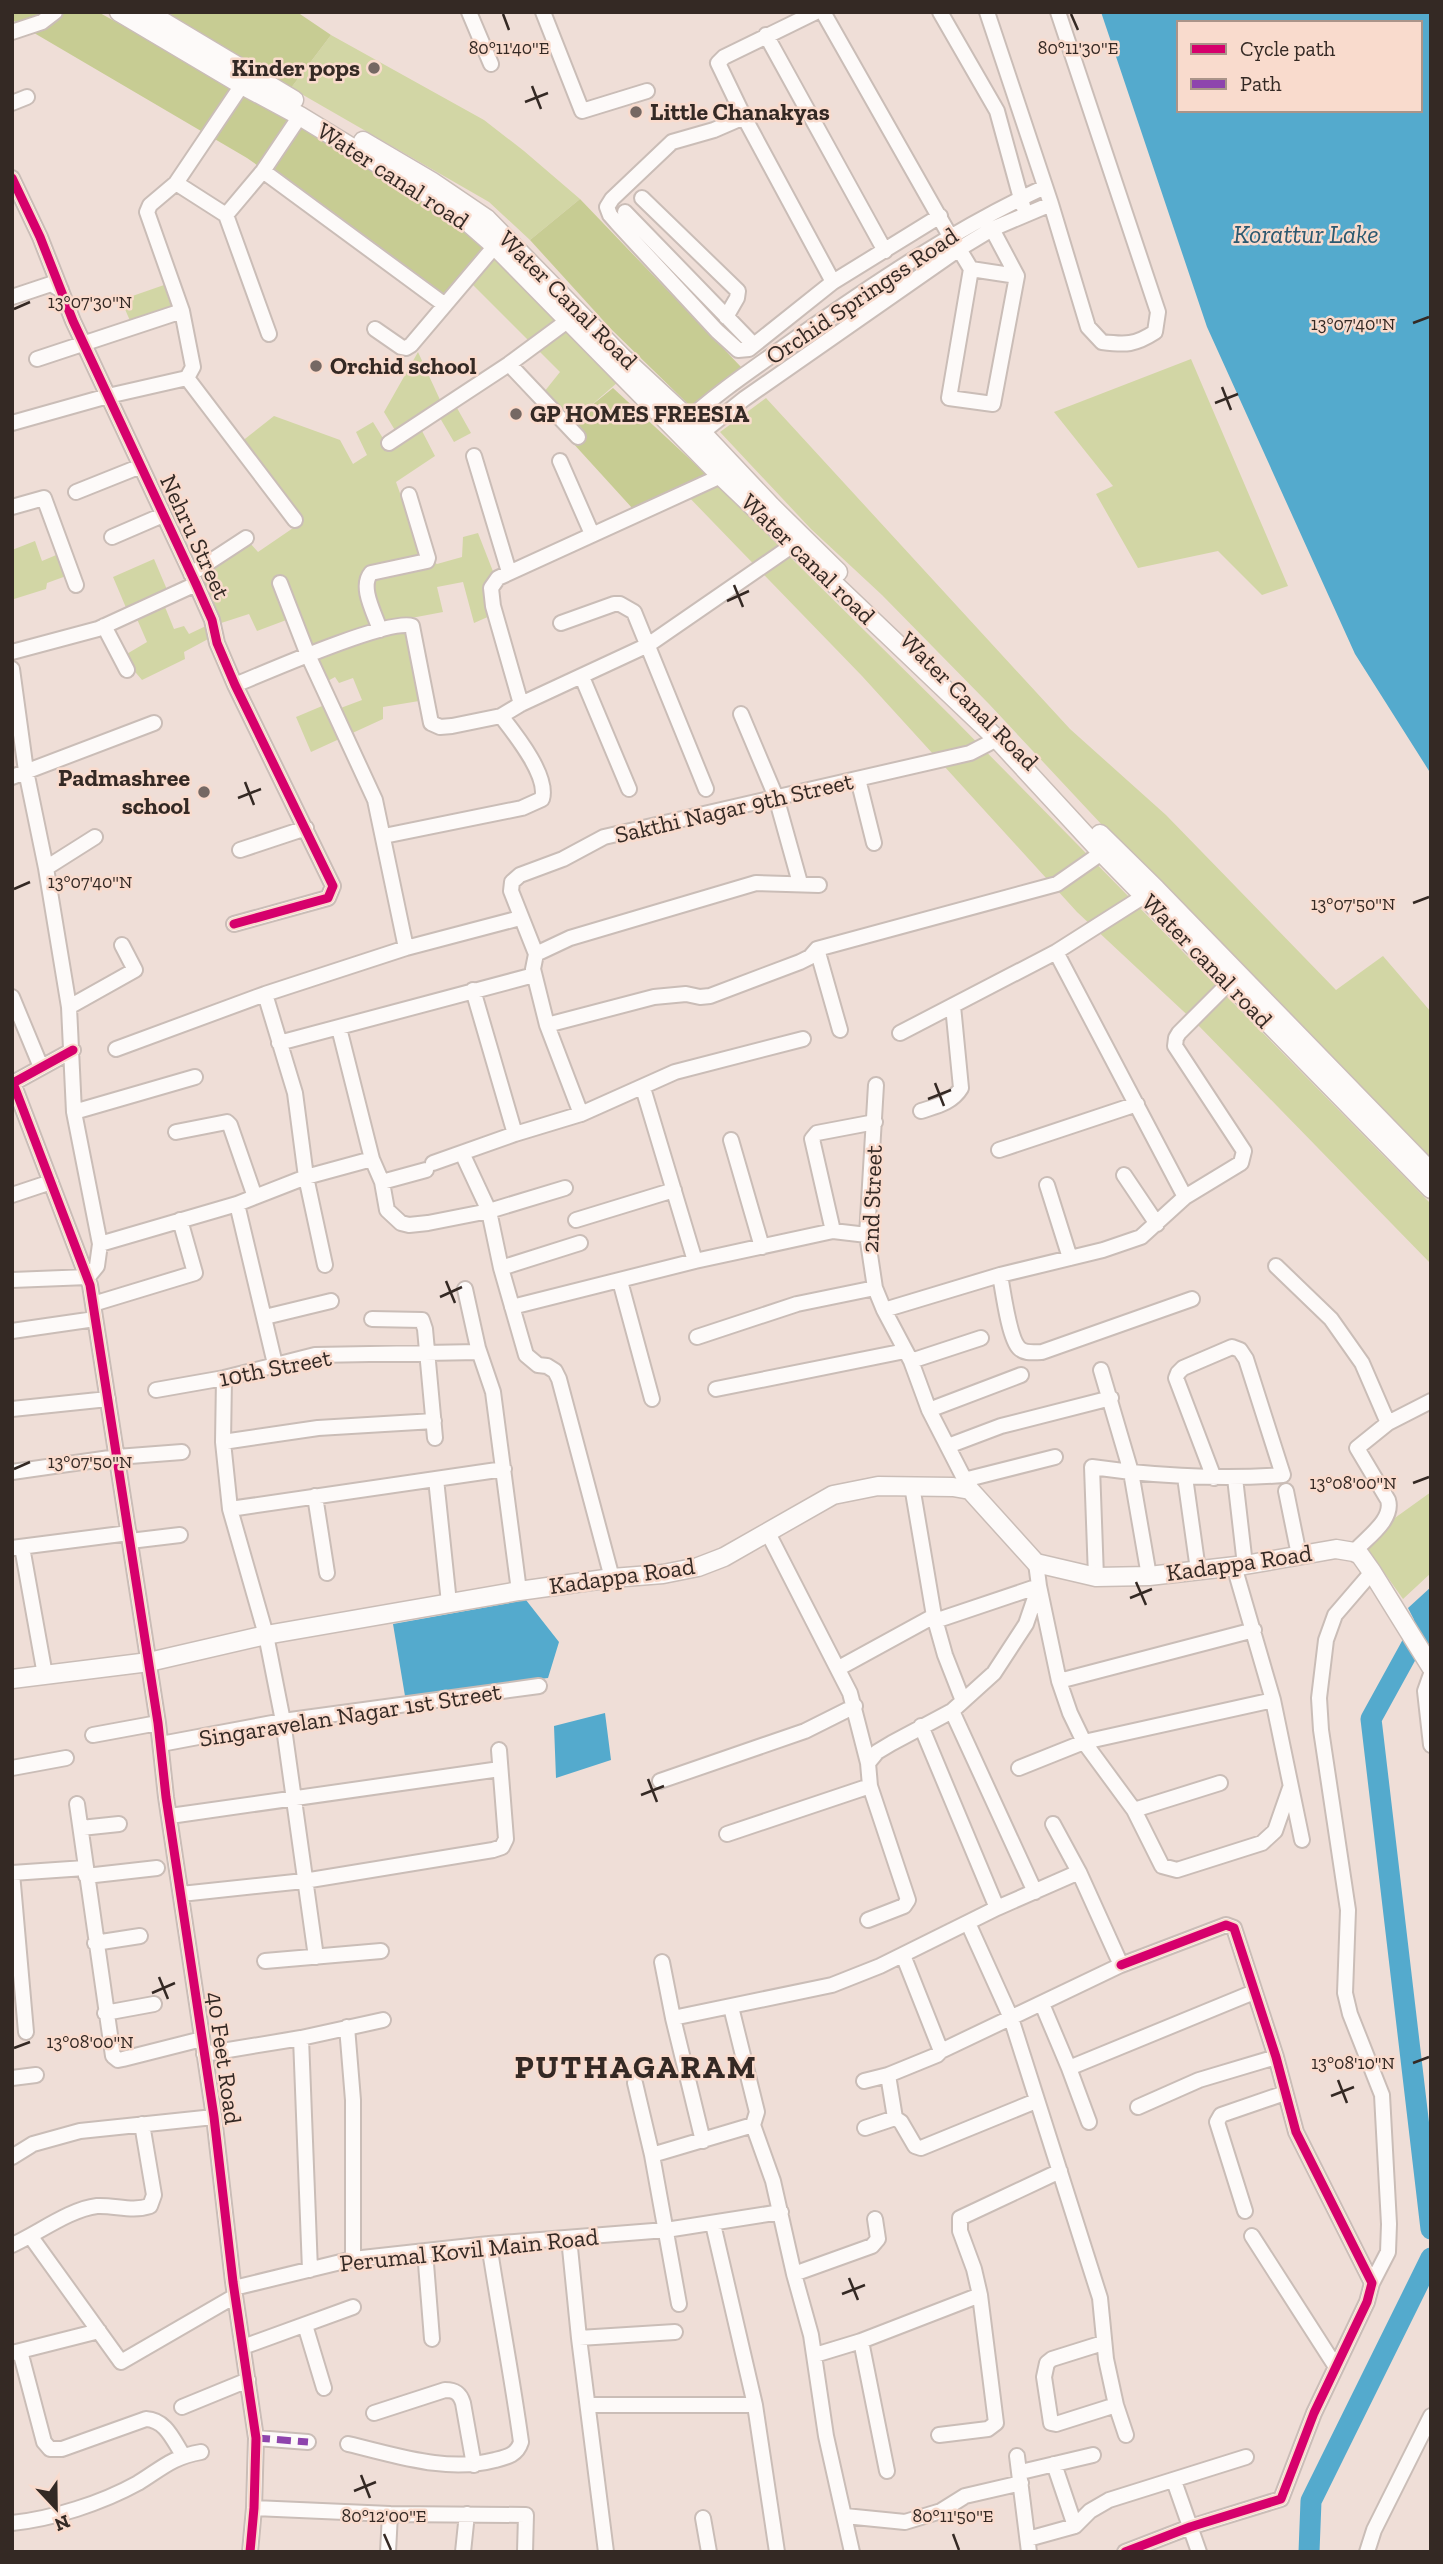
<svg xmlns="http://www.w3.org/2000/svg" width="1443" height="2564" font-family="'Zilla Slab',serif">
  <rect width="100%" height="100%" fill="#efded7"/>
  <!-- green -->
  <path fill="#d2d6a5" d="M331 35 484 120 524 151 580 199 530 240 489 202 291 88Z
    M493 256 618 382 572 422 544 392 560 372 471 283Z
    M164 285 172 309 131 323 121 300Z
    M418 352 441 402 457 408 471 433 454 442 440 418 421 429 435 456 396 482 422 555 437 564 462 557 463 537 478 533 494 574 499 612 474 623 463 582 437 587 443 612 406 619 419 701 383 707V719L311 752 296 717 334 701 338 709 362 700 353 678 339 683 335 677 326 682 297 616 257 631 249 614 218 624 198 575 250 543 258 552 299 524 302 517 241 442 274 416 340 440 353 464 367 455 356 432 373 422 384 440 396 432 384 412Z
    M1191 359 1288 586 1262 595 1218 551 1138 568 1096 494 1113 486 1054 412Z
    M766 398 1070 729 1166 815 1336 990 1383 956 1431 1012V1161L1117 841 989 704 882 595 811 529 720 432Z
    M707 475 952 717 1431 1204V1264L1197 1024 1077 912 862 676 682 490Z
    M35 541 42 561 61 553 69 575 47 583 46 589 14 599 12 550Z
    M154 559 168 592 127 610 113 577Z
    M165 607 174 629 184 626 189 634 208 625 210 638 184 652 185 659 142 680 131 667 125 655 147 642 137 619Z
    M1431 1492V1573L1403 1599 1366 1547 1392 1520Z"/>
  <!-- forest -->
  <path fill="#c7cc93" d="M12 12H98L230 84 402 188 450 218 485 250 444 297 247 158 12 20Z
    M165 12H297L331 35 291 88Z
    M580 199 742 368 692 408 611 329 530 240Z
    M613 388 707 475 682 490 633 509 561 430Z"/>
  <!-- water -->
  <path fill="#54aacd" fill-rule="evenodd" d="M1101 12H1431V774L1355 654 1207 327ZM1179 23H1420V110H1179Z
    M1431 1587V1648L1430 1651 1408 1608Z
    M526 1600 559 1642 548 1678 405 1696 393 1624Z
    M605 1713 611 1760 556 1778 554 1726Z"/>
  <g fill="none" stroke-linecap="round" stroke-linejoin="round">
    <!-- river -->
    <path stroke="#54aacd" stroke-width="21" d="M1431 1610 1371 1719 1431 2229
      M1309 2552 1311 2501 1431 2258"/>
    <!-- minor casing -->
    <g stroke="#cabdb7" stroke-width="18">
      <path id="minor" d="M469 12 491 64
        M543 12 582 111 647 91
        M816 12 724 57 718 63 744 117 833 282
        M823 12 950 236
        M940 12 997 111 1023 206
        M987 12 1051 204 1088 327 1102 342C1126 345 1135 345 1155 332L1158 312 1058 12
        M12 32 42 22 55 12
        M766 35 885 251
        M12 103 27 97
        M744 117 714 130 672 142 612 199 607 207 610 215 617 223 717 331 738 350 749 349 833 282 940 216
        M263 171 445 305
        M12 178 40 237 73 321 196 584 212 620 217 643 235 685 333 886 328 898 234 924
        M176 183 226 215
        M642 198 738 291 737 298 726 317
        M625 212 754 345
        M959 249 971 269 949 398 993 404 1017 276 992 229
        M971 269 1017 276
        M12 297 51 284 61 290
        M375 329 401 347 406 348 411 345 500 240
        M269 334 226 215 263 171 300 116
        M37 359 182 311
        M509 364 578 437
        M187 378 295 520
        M12 423 108 396 187 378 193 367 182 311 147 212 150 205 176 183 242 85
        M681 426C716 393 756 367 795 339 875 283 956 228 1045 187
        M694 439 744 399 959 249 992 229 1051 204
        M389 443 509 364 574 316
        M474 456 509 572
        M560 461 592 534
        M76 492 141 466
        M12 507 44 498 76 585
        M112 537 163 515
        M191 574 246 538
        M280 583 308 655 375 800 406 948
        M561 623 614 604H620L634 612 706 789
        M104 626 127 670
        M380 630C375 614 359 587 371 573L427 561 428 558 409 495
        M12 652 98 629 196 584
        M12 669 26 771 46 868 69 1007 74 1112 100 1244 97 1266 88 1277
        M582 677 629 789
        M235 685C264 673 389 618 412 626L431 723 440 727 452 726 501 716 521 704 648 645 793 545 798 539
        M521 704 493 606 491 588 498 578 721 476
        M741 714 776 797 800 883
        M12 777 154 723
        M858 779 874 843
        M384 836 522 808 542 799C549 776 515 734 501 716
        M240 850 306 828
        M46 868 95 837
        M817 949 840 1030
        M1056 952 1185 1197
        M536 954 570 938 756 883 819 885
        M473 990 515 1134
        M265 994 295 1093 306 1177 325 1265
        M12 997 41 1067
        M69 1007 135 970 122 945
        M547 1025 654 997 686 994 700 997 710 996 800 962 810 957 817 949 1057 884 1110 847
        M339 1028 372 1159 382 1182 387 1210 401 1223 409 1225 428 1223 489 1211 565 1188
        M900 1033 1056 952 1152 891
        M279 1043 534 975
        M116 1049 265 994 406 948 520 918
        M73 1050 13 1083 90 1285 158 1723 166 1797 214 2117 233 2282 256 2438 254 2508 250 2552
        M876 1085 867 1235 875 1288 884 1310 911 1361 929 1410 970 1490
        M643 1088 695 1261
        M921 1111C936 1106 952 1103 961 1088L953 1006
        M74 1112 195 1077
        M581 1114 547 1025 533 969 536 954 511 891 512 882 520 875 563 859 604 837 970 753 997 739
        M176 1132 227 1122 230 1125 255 1197
        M731 1140 762 1247
        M999 1150 1137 1104
        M462 1153 489 1211 501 1268 526 1355 538 1365 547 1366 555 1371 559 1379 612 1578
        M433 1163 515 1134 581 1114 675 1072 803 1039
        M1124 1175 1157 1224
        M382 1182 426 1170
        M1047 1185 1070 1258
        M12 1195 51 1182
        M237 1204 275 1364
        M576 1220 674 1190
        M833 1231 812 1139 817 1133 875 1122
        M100 1244 237 1204 306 1177 372 1159
        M1276 1266 1331 1319 1362 1363 1388 1423
        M501 1268 580 1243
        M1000 1275C1003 1291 1009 1338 1019 1348 1025 1354 1034 1352 1042 1352L1192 1299
        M12 1280 88 1277
        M620 1281 652 1399
        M465 1289 478 1348 493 1392 519 1591
        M93 1304 195 1273 180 1220
        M512 1307 695 1261 833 1231 867 1235
        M884 1310 1000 1275 1103 1250 1141 1237 1185 1197 1241 1163 1244 1151 1175 1046 1176 1038 1179 1033 1235 977
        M265 1317 331 1301
        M372 1319 422 1320 425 1329 435 1438
        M12 1331 95 1319
        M697 1337 797 1304 875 1288
        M911 1361 981 1338
        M224 1378 223 1442 230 1509 266 1635 283 1721 316 1957
        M716 1389 905 1351
        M156 1390 224 1378 315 1355 479 1352
        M12 1409 108 1399
        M929 1410 1021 1375
        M223 1442 318 1428 434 1421
        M948 1446 1001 1426 1111 1398
        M12 1472 117 1457 182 1452
        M1185 1477 1198 1570
        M1235 1478 1245 1565
        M436 1479 449 1603
        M964 1480 1055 1457
        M912 1486 934 1616 945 1655 963 1701
        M1286 1491 1299 1555
        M315 1496 327 1573
        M230 1509 504 1469
        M768 1533 850 1693 868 1763
        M130 1541 180 1535
        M22 1547 45 1675
        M12 1548 129 1533
        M1354 1552C1366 1538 1394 1520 1388 1500L1357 1448 1388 1423 1431 1401
        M1149 1576 1131 1472C1182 1477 1232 1479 1283 1475L1246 1359 1240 1350 1232 1347 1183 1368 1178 1373 1176 1378 1214 1478
        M1096 1577 1092 1467 1131 1472 1101 1370
        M935 1621 1039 1586 1059 1681 1070 1713 1084 1742 1134 1810 1162 1866 1177 1870 1262 1843 1275 1831 1290 1788
        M839 1668 934 1616
        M1431 1674 1425 1691 1431 1745
        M1059 1681 1254 1630
        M1273 1700 1302 1840
        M952 1711 1035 1892
        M921 1726 997 1908
        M93 1735 158 1723
        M161 1744 283 1721 539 1686
        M12 1768 66 1758
        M1019 1768 1084 1742 1273 1700 1234 1566
        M660 1781 805 1731 855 1706
        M77 1804 113 2056 118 2060 123 2059 202 2039
        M1134 1810 1220 1783
        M170 1816 500 1769
        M81 1828 119 1824
        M727 1834 870 1786 868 1763 877 1752 892 1743 952 1711 994 1673 1026 1624 1039 1586 1036 1563
        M12 1873 26 2032
        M12 1873 85 1868
        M86 1876 157 1868
        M181 1894 304 1881 493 1850 502 1847 506 1839 499 1750
        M868 1920 904 1906 908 1900 870 1786
        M968 1923 1011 2018 1100 2298 1106 2359 1116 2405 1126 2435
        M95 1943 140 1936
        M265 1961 381 1951
        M662 1962 673 2018 832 1985 880 1966 997 1908 1079 1872
        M1121 1965 1226 1925 1234 1928 1276 2057 1296 2132 1372 2283 1367 2302 1314 2413 1281 2499 1190 2527 1125 2552
        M1042 2004 1069 2068 1089 2122
        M105 2013 154 2004
        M673 2018 703 2141
        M347 2027 353 2100V2259
        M301 2038 310 2270
        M941 2051 1121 1965 1079 1872 1053 1824
        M204 2054 301 2038 383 2020
        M1069 2068 1254 1992
        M888 2075 895 2118
        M12 2078 36 2075
        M864 2081 888 2075 937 2055 941 2051 903 1955
        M635 2083 652 2155 679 2304
        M1138 2107 1199 2080 1276 2057
        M753 2125 773 2181 794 2274 811 2335 826 2436 852 2552
        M865 2128 895 2118 901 2122 915 2146 921 2148 1036 2101
        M652 2155 753 2125 757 2112 731 2007
        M12 2157 33 2144 80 2131 214 2117
        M1245 2211 1217 2122 1221 2115 1285 2093
        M713 2224 755 2405 777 2552
        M1252 2236 1336 2367
        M31 2237 121 2362 235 2296
        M569 2238 579 2338 606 2552
        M12 2245C37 2234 70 2209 97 2206 115 2205 132 2212 150 2206L154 2195 142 2124
        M425 2251 432 2339
        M794 2274 872 2246 878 2239 875 2219
        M1372 2283 1388 2252 1389 2224 1382 2095 1350 2014 1345 1993 1348 1910 1321 1730 1319 1698 1326 1640 1335 1615 1372 1572
        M234 2288 353 2259 489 2244 666 2230 781 2212
        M305 2325 324 2388
        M579 2338 675 2332
        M1103 2343 1052 2359 1047 2363 1044 2377 1051 2423 1056 2424 1116 2405
        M243 2347 353 2307
        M20 2351 44 2442 50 2449H62L146 2419C166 2420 173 2440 183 2455
        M12 2353 99 2331
        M815 2355 861 2341
        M588 2405H755
        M182 2407 248 2380
        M374 2413 445 2390C455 2390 460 2393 463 2403L474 2465
        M939 2435 988 2429 996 2423 980 2295 974 2269 960 2231V2218L1060 2171
        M256 2438 308 2442
        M348 2444C396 2455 446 2473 495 2460 507 2457 517 2455 521 2442 512 2376 499 2310 489 2244
        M1017 2456 1029 2552
        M1054 2464 1075 2526
        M887 2471 861 2341 980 2295
        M1021 2472 1093 2455
        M1174 2481 1199 2552
        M254 2508 390 2514 526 2515 525 2552
        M845 2516 905 2522 941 2511 965 2496 1021 2483
        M703 2518 709 2552
        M12 2523C52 2519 102 2503 138 2483 161 2469 172 2457 201 2452
        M1028 2539 1075 2526 1090 2511 1109 2500 1246 2457
        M388 2552 390 2514
        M463 2552 467 2514
        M1367 2552 1374 2530 1431 2416"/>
    </g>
    <!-- major casing -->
    <g stroke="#cabdb7" stroke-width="21">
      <path id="major" d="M119 12 242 85 300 116 454 210 495 246 721 476 997 739 1102 853 1431 1189
        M147 12 294 100
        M363 141 431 181 487 219 622 357 689 419 771 506 838 572
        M1100 834 1156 889 1431 1172
        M12 1679 149 1662 266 1635 519 1591 612 1578 663 1574 698 1567 724 1557 833 1495 878 1486 953 1487 970 1490 1036 1563 1096 1577 1149 1576 1245 1565 1336 1549 1354 1552 1360 1555 1372 1572 1431 1667"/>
    </g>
    <!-- minor -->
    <use href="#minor" stroke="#fdfaf9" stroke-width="14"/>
    <!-- major -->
    <use href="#major" stroke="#fdfaf9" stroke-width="18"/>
    <!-- quiet -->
    <path stroke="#8e44ad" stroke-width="7" stroke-dasharray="14 7" stroke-linecap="butt" d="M256 2438 308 2442"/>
    <!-- cycleway casing -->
    <g stroke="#f9dbcd" stroke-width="13">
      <path id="cycleway" d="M12 178 40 237 73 321 196 584 212 620 217 643 235 685 333 886 328 898 234 924
        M73 1050 13 1083 90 1285 158 1723 166 1797 214 2117 233 2282 256 2438 254 2508 250 2552
        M1121 1965 1226 1925 1234 1928 1276 2057 1296 2132 1372 2283 1367 2302 1314 2413 1281 2499 1190 2527 1125 2552"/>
    </g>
    <!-- cycleway -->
    <use href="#cycleway" stroke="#d6006c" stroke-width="9"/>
  </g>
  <!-- ticks -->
  <path fill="none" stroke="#342924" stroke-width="2.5" d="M503 14 509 30M1071 14 1078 30M532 86 541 109M525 102 548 93M14 309 30 302M1413 323 1429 317M1222 387 1231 410M1215 403 1238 394M734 585 743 607M727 601 749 591M245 782 254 805M238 798 261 789M14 889 30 882M1413 903 1429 897M935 1083 944 1106M928 1099 951 1090M446 1281 455 1303M440 1297 462 1287M14 1469 30 1462M1413 1483 1429 1477M1136 1582 1146 1605M1130 1598 1152 1589M648 1779 657 1802M641 1795 664 1786M159 1977 168 1999M152 1993 175 1983M14 2048 30 2042M1413 2063 1429 2057M1338 2080 1347 2103M1331 2096 1354 2087M849 2278 858 2300M842 2294 865 2285M361 2475 370 2498M354 2491 376 2482M384 2534 391 2550M953 2534 959 2550"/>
  <!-- markers -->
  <g fill="#756863" stroke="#f9dbcd" stroke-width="2.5">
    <circle cx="374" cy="68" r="7"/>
    <circle cx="636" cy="112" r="7"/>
    <circle cx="316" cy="366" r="7"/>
    <circle cx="516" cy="414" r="7"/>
    <circle cx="204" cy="792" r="7"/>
  </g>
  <g text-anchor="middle" stroke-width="5" stroke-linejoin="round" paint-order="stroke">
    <!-- poi labels -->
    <g font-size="24" font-weight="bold" fill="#342924" stroke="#f9dbcd" text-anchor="start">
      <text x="360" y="76" text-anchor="end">Kinder pops</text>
      <text x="650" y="120">Little Chanakyas</text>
      <text x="330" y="374">Orchid school</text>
      <text x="530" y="422">GP HOMES FREESIA</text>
      <text x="190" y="786" text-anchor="end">Padmashree<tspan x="190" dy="28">school</tspan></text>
    </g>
    <!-- street labels -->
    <g font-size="24" fill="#342924" stroke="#f9dbcd">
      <text transform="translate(393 176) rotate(33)" y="8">Water canal road</text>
      <text transform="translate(862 296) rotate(-34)" y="8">Orchid Springss Road</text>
      <text transform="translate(568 300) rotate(45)" y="8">Water Canal Road</text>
      <text transform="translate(195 537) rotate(65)" y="8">Nehru Street</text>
      <text transform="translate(808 559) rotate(44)" y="8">Water canal road</text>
      <text transform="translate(969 701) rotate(45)" y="8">Water Canal Road</text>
      <text transform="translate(734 808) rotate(-13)" y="8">Sakthi Nagar 9th Street</text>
      <text transform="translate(1207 961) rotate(46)" y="8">Water canal road</text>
      <text transform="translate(872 1199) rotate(-88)" y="8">2nd Street</text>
      <text transform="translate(275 1368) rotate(-11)" y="8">10th Street</text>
      <text transform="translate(1239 1563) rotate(-8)" y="8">Kadappa Road</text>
      <text transform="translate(622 1576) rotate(-8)" y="8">Kadappa Road</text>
      <text transform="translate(350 1715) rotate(-9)" y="8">Singaravelan Nagar 1st Street</text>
      <text transform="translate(224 2058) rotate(82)" y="8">40 Feet Road</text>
      <text transform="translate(469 2250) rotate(-6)" y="8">Perumal Kovil Main Road</text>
    </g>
    <!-- water labels -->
    <g font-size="26" font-style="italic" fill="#2b586f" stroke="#f9dbcd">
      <text x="1306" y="243">Korattur Lake</text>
    </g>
    <!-- district labels -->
    <g font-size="32" font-weight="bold" letter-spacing="2" fill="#342924" stroke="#f9dbcd">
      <text x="636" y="2078">PUTHAGARAM</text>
    </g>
  </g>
  <g font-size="18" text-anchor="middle" fill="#342924" stroke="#f9dbcd" stroke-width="5" stroke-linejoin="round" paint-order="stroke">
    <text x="509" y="54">80°11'40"E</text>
    <text x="1078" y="54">80°11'30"E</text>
    <text x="90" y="308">13°07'30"N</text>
    <text x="1353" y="330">13°07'40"N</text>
    <text x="90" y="888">13°07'40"N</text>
    <text x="1353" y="910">13°07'50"N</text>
    <text x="90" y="1468">13°07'50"N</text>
    <text x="1353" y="1489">13°08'00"N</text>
    <text x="90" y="2048">13°08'00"N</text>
    <text x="1353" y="2069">13°08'10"N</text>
    <text x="384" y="2522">80°12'00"E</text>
    <text x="953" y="2522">80°11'50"E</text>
  </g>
  <!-- border -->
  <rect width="1443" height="2564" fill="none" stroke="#342924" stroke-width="28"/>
  <!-- legend -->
  <rect x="1177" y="21" width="245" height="91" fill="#f9dbcd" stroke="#aa9489" stroke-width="2"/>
  <rect x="1191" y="44" width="35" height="10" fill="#d6006c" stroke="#aa9489" stroke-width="2"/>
  <text x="1240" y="56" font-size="21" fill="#342924">Cycle path</text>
  <rect x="1191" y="79" width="35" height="10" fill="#8e44ad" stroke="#aa9489" stroke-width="2"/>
  <text x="1240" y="91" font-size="21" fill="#342924">Path</text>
  <!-- north arrow -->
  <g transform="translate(56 2508) rotate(158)" stroke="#f9dbcd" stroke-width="5" paint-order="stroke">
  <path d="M0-5L12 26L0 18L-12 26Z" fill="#342924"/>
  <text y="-10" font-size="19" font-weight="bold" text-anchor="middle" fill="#342924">N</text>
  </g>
</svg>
